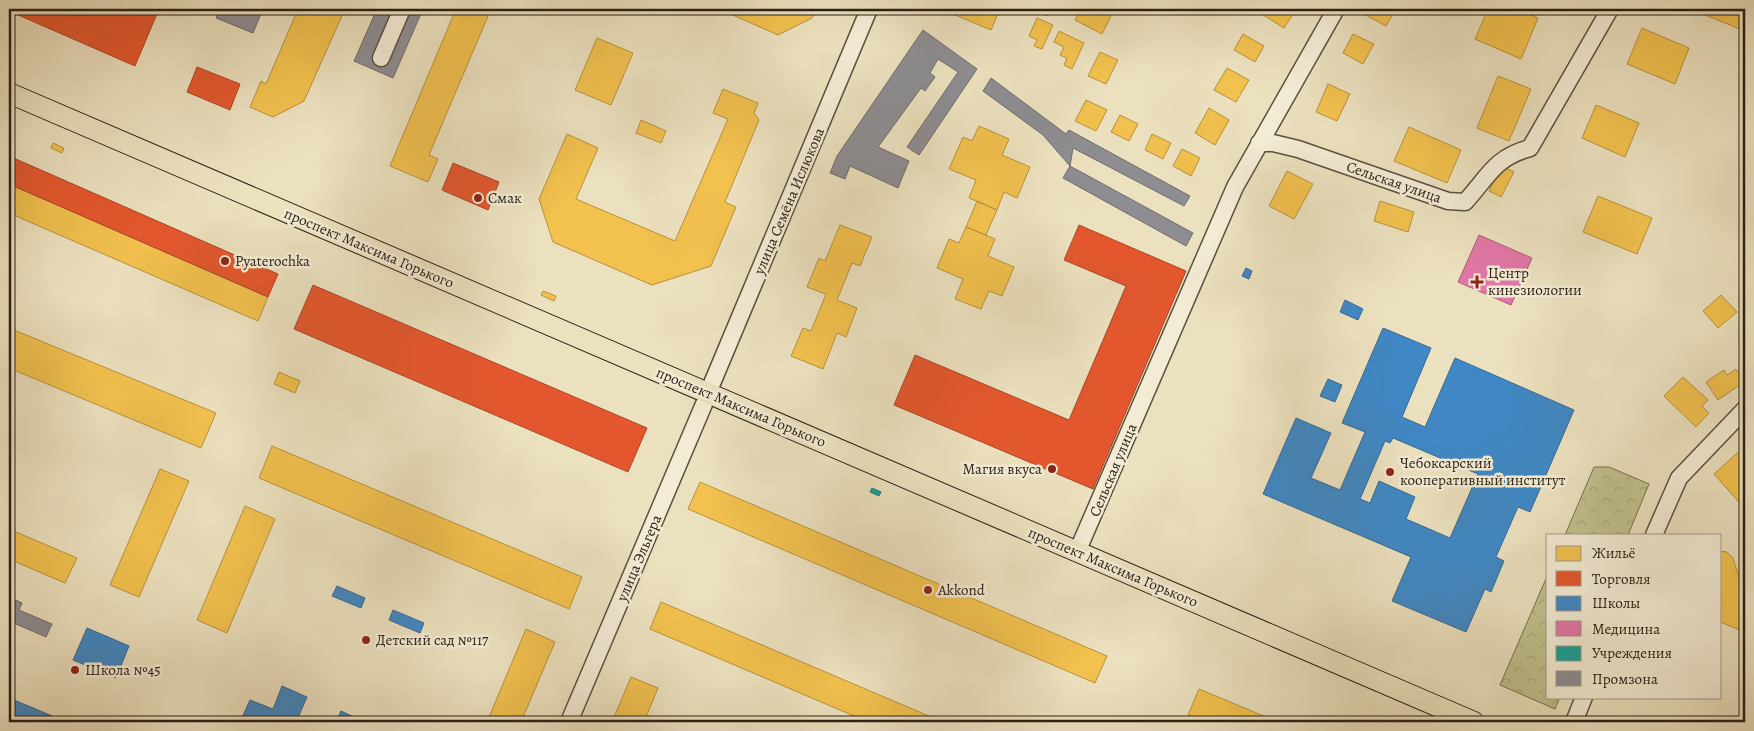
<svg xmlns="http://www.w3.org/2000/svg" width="1754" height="731" font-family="Alegreya,serif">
  <defs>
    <pattern id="forest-crowns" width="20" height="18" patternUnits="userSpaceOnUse" patternTransform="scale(1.25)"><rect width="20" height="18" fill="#c0c08c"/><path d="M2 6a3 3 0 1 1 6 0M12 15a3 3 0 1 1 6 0" fill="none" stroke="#a5a578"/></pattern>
  </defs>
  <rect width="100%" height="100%" fill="#ece1bf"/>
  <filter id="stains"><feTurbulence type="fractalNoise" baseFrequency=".004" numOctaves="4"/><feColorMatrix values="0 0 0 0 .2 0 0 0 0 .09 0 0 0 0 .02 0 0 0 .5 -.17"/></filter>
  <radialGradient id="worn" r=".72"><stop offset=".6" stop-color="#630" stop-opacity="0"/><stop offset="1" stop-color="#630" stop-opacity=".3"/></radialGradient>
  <!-- forest -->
  <path fill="url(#forest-crowns)" stroke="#747050" d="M1594 467H1609L1649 484 1628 535H1565Z
    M1548 574V697H1560L1555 709 1500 685Z"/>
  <!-- homes -->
  <path fill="#f2c14e" stroke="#b6913d" d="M298 9H345L304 101 273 117 250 107 261 81 266 84Z
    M456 9H491L429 155 438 159 428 182 390 166Z
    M719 9H816L812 18 778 35Z
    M941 9H1000L991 30Z
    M1033 9H1051L1047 16Z
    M1081 9H1113L1114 10 1102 34 1075 20Z
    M1262 9H1291L1295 11 1284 28 1260 13Z
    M1362 9H1387L1394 12 1386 26 1360 12Z
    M1488 9H1516L1538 18 1521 59 1475 39Z
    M1702 9H1745V31L1700 13Z
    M1037 18 1053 25 1042 49 1034 46 1037 40 1029 36Z
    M1642 28 1689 48 1675 84 1627 64Z
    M1059 31 1084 43 1072 69 1064 65 1067 58 1060 55 1064 47 1054 42Z
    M1243 34 1264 46 1255 62 1234 50Z
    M1353 34 1374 44 1363 64 1343 53Z
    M597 38 633 53 611 105 575 90Z
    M1100 52 1118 60 1106 84 1088 76Z
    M1227 68 1249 80 1236 102 1214 90Z
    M1498 76 1531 89 1509 141 1477 128Z
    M1328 84 1350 94 1337 121 1316 112Z
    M723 89 758 103 754 113 759 120 725 202 736 207 711 266 652 285 553 242 539 199 567 134 598 148 576 199 675 241 728 119 713 113Z
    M1086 100 1107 110 1096 131 1075 121Z
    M1596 105 1639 123 1625 157 1582 138Z
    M1209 108 1229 120 1215 145 1195 133Z
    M1120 115 1138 124 1129 141 1111 132Z
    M641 120 666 131 661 143 636 133Z
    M979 126 1009 139 1002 155 1030 167 1017 198 1004 192 997 210 969 198 976 180 949 169 963 137 972 141Z
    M1409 127 1461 150 1447 183 1394 161Z
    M1152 134 1171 143 1163 159 1145 150Z
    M53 143 64 148 62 153 51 148Z
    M1182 149 1200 158 1191 176 1173 166Z
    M1501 165 1514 172 1501 197 1489 191Z
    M1287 171 1313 184 1294 219 1269 206Z
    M9 184 268 297 258 321 9 213Z
    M1598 196 1652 218 1637 254 1583 232Z
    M977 201 997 210 986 235 966 227Z
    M1380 201 1414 212 1408 232 1374 221Z
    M840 225 872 237 860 266 852 263 837 300 857 308 846 337 837 333 823 369 791 356 803 328 811 331 826 294 807 287 819 258 825 261Z
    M966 227 995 239 988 256 1014 267 1002 296 989 291 981 309 955 299 963 279 937 268 949 239 959 243Z
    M543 291 556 296 554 301 541 295Z
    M1721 295 1737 312 1718 328 1703 311Z
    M9 328 216 413 201 448 9 368Z
    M1736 369 1744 382 1718 400 1706 382 1724 370 1727 375Z
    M279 372 300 381 295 393 274 384Z
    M1683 377 1708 400 1702 406 1709 413 1696 427 1664 396Z
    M272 446 582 577 569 609 259 478Z
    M1745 446V509L1714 474Z
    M160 469 189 481 139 597 110 585Z
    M700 482 1107 656 1095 683 688 509Z
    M245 506 275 519 227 633 197 620Z
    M9 529 77 558 65 583 9 559Z
    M1720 551 1727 552 1733 558 1738 574 1745 587V595L1740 608 1745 610V632L1720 622Z
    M661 602 943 722H868L650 629Z
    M526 629 555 642 521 722H487Z
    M631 677 658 688 644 722H612Z
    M1199 689 1278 722H1205L1188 715Z"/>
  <!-- shops -->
  <path fill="#e4572e" stroke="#ac4626" d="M9 9H116L122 11 123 9H159L135 66 9 11Z
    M197 67 240 84 230 110 187 92Z
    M9 156 278 274 268 297 9 184Z
    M453 163 499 182 488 210 442 190Z
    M1079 225 1186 271 1093 489 894 405 915 355 1069 420 1126 286 1064 260Z
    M313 285 647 428 628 472 294 329Z"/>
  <!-- schools -->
  <path fill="#3f88c5" stroke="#386990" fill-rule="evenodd" d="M1246 268 1252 271 1249 279 1242 276Z
    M1345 300 1363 309 1358 320 1340 312Z
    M1383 328 1431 348 1402 417 1425 427 1455 358 1574 410 1530 512 1518 507 1496 557 1504 561 1491 592 1485 589 1466 632 1392 601 1411 557 1263 494 1296 418 1331 433 1311 478 1340 490 1365 432 1342 423ZM1393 438 1478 474 1450 538 1406 519 1415 497 1379 481 1370 503 1360 499 1385 441 1390 443Z
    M1328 379 1342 385 1335 402 1320 396Z
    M337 586 365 598 361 608 332 596Z
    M393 610 424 623 420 633 389 620Z
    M87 628 129 646 116 678 73 660Z
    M282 686 307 697 297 720 303 722H240L250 700 273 709Z
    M9 698 67 722H9Z
    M341 711 365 722H336Z"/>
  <!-- health -->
  <path fill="#e377a8" stroke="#ab5d7c" d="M1479 235 1532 258 1511 305 1458 282Z"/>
  <!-- public -->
  <path fill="#17a398" stroke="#1c7c71" d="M872 488 881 492 879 496 870 492Z"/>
  <!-- industry -->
  <path fill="#8d8d92" stroke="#6f6c6c" d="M219 9H263L253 33 216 18Z
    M377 9H423L393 78 354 61Z
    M923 30 977 69 919 155 907 147 958 72 938 59 930 73 935 77 925 91 921 88 878 147 909 161 898 188 850 166 845 179 830 173 837 156Z
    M991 78 1066 134 1069 130 1190 196 1184 206 1073 148 1070 166 1043 135 983 91Z
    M1070 166 1193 233 1186 246 1063 178Z
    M9 597 22 603 19 610 52 624 46 637 9 621Z"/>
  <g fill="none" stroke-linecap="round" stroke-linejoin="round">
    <!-- minor casing -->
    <g stroke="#5a5040" stroke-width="19">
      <path id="minor" d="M381 58 402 9
        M1259 143H1273L1298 149 1448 201 1465 202C1489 176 1494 158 1530 148L1610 9
        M708 393 869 9
        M1654 535 1679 478 1745 409
        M1077 552 1235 187 1336 9
        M569 722 704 404
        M1574 722 1584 697"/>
    </g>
    <!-- major casing -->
    <g stroke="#292015" stroke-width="22">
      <path id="major" d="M9 93 1474 722"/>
    </g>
    <!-- minor -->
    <use href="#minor" stroke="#f3ecd5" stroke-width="16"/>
    <!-- major -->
    <use href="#major" stroke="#ece1bf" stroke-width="20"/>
  </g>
  <!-- markers -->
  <g fill="#8f2418" stroke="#f3ecd5" stroke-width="2">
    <circle cx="478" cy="198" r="5"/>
    <circle cx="225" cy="261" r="5"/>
    <path d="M1474.5 274.5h5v5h5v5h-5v5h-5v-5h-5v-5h5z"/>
    <circle cx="1052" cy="469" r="5"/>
    <circle cx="1390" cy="472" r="5"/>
    <circle cx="928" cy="590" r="5"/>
    <circle cx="366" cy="640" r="5"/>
    <circle cx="75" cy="670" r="5"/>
  </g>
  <g text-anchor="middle" stroke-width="5" stroke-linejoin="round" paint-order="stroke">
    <!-- street labels -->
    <g font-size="15" fill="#292015" stroke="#f3ecd5">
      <text transform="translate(1394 182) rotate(19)" y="5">Сельская улица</text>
      <text transform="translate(789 201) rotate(-67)" y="5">улица Семёна Ислюкова</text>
      <text transform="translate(369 248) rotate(23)" y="5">проспект Максима Горького</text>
      <text transform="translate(741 407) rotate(23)" y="5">проспект Максима Горького</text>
      <text transform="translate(1113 470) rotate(-67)" y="5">Сельская улица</text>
      <text transform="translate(639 558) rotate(-67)" y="5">улица Эльгера</text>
      <text transform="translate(1113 567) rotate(23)" y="5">проспект Максима Горького</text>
    </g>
    <!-- poi labels -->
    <g font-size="15" fill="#292015" stroke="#f3ecd5" text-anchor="start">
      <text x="488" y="203">Смак</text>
      <text x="235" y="266">Pyaterochka</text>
      <text x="1488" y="278">Центр<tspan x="1488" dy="17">кинезиологии</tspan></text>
      <text x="1400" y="468">Чебоксарский<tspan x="1400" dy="17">кооперативный институт</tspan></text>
      <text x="1042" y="474" text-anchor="end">Магия вкуса</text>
      <text x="938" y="595">Akkond</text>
      <text x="376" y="645">Детский сад №117</text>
      <text x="85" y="675">Школа №45</text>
    </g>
  </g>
  <!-- margin -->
  <rect width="1754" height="731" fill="none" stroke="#ece1bf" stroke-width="30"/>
  <rect x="10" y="10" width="1734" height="711" fill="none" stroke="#292015" stroke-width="2.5"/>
  <rect x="15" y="15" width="1724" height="701" fill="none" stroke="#292015"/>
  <!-- legend -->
  <rect x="1546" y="534" width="175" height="165" fill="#f3ecd5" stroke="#a29a88"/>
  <rect x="1556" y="546" width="25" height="15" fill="#f2c14e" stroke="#a29a88"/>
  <text x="1592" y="558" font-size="15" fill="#292015">Жильё</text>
  <rect x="1556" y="571" width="25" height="15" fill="#e4572e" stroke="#a29a88"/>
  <text x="1592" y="584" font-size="15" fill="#292015">Торговля</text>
  <rect x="1556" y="596" width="25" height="15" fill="#3f88c5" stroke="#a29a88"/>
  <text x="1592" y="608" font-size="15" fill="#292015">Школы</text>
  <rect x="1556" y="621" width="25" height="15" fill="#e377a8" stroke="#a29a88"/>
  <text x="1592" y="634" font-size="15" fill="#292015">Медицина</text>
  <rect x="1556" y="646" width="25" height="15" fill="#17a398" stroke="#a29a88"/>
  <text x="1592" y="658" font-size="15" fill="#292015">Учреждения</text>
  <rect x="1556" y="671" width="25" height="15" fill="#8d8d92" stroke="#a29a88"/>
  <text x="1592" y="684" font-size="15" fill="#292015">Промзона</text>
  <rect width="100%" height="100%" filter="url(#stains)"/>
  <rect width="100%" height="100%" fill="url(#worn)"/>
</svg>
